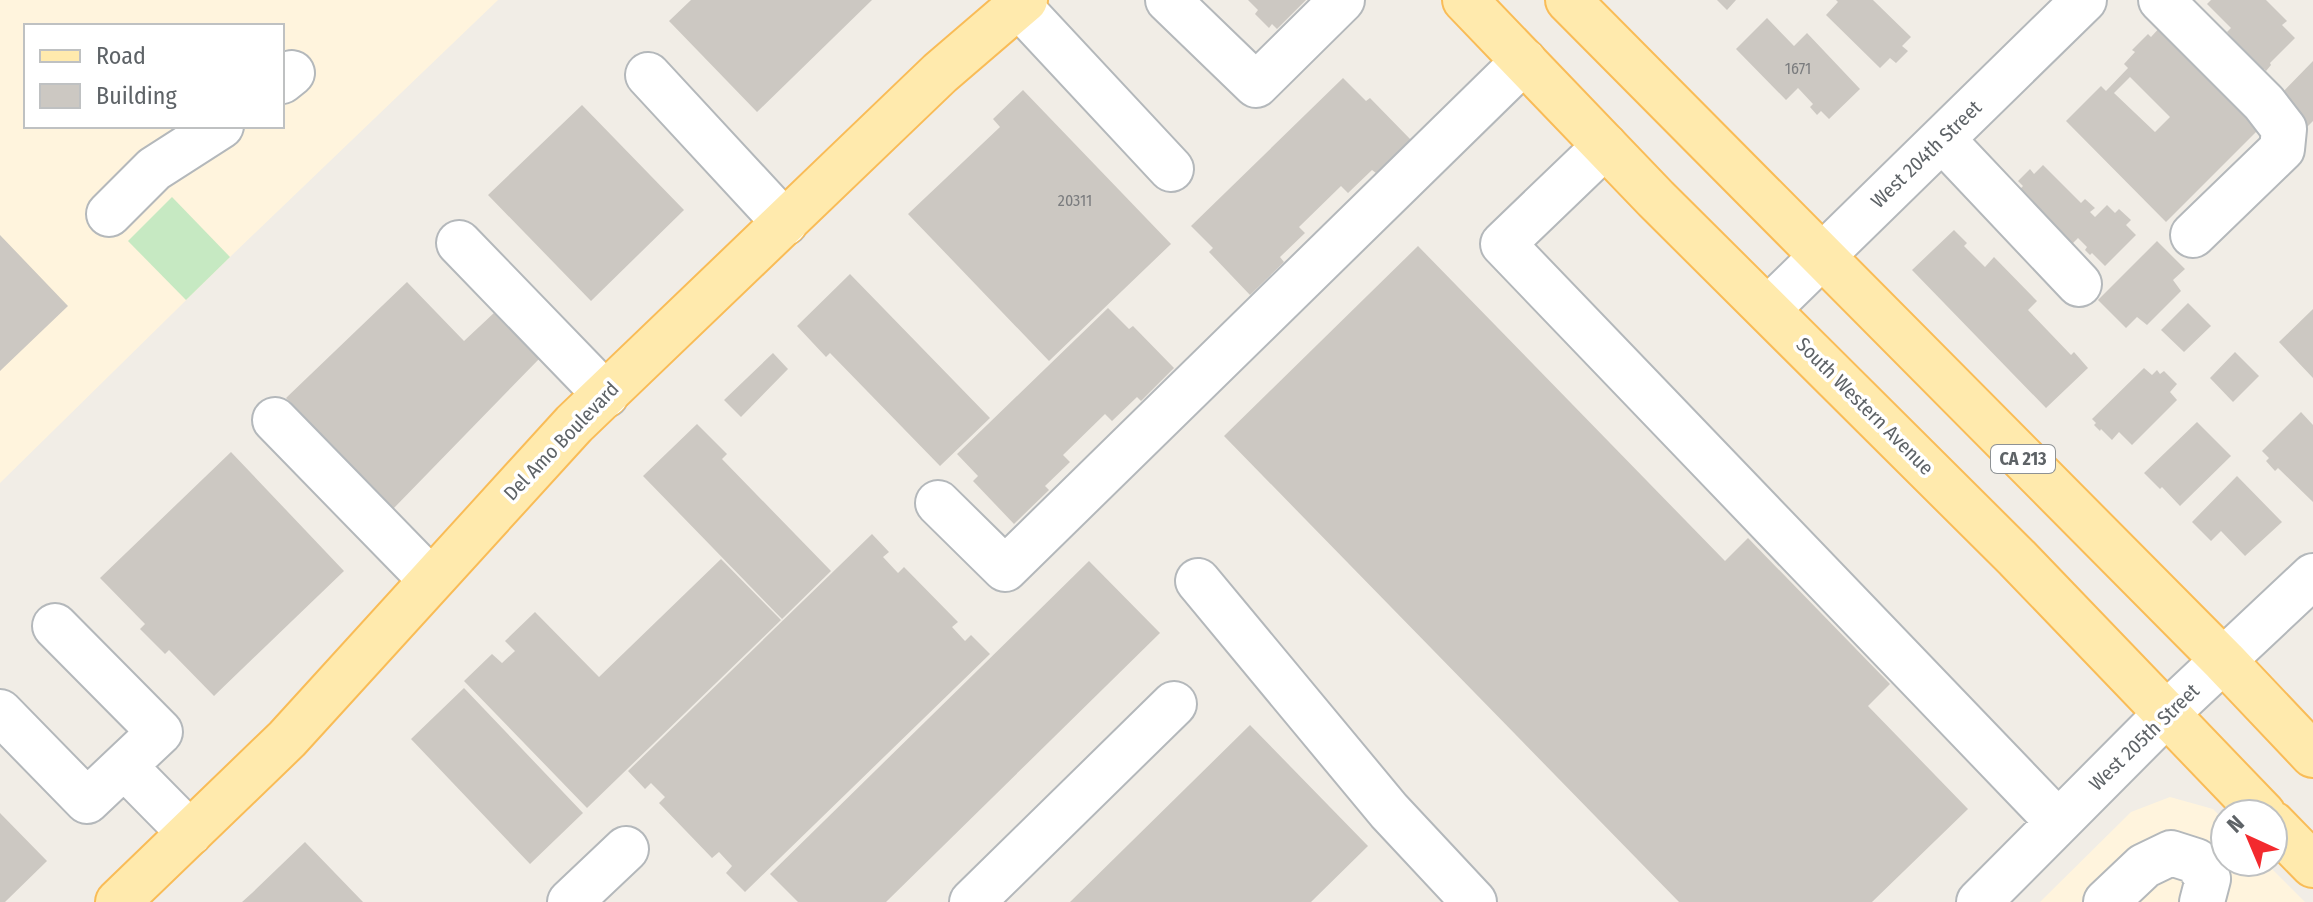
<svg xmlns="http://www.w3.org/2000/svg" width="2313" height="902" font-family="'Fira Sans Condensed',sans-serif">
  <rect width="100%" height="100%" fill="#f1ede6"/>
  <!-- commercial -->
  <path fill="#fff4dd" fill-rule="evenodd" d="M0 0H498L230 257 0 483ZM26 26H282V126H26Z
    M2170 797 2213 809 2225 821V862H2265L2305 902H2040L2131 812Z"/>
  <!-- pitch -->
  <path fill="#c6e9c2" d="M172 197 230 257 186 300 128 241Z"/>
  <!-- building -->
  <path fill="#ccc8c2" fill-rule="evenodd" d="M691 0H872L757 112 669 21Z
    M1248 0H1306L1277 29 1272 24 1269 28 1255 14 1258 10Z
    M1717 0H1736L1727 10Z
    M1836 0H1873L1911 37 1902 46 1908 51 1896 63 1890 58 1880 68 1826 15 1838 2Z
    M2211 0H2266L2287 21 2282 25 2295 38 2270 63 2271 65 2266 71 2264 69 2258 75 2228 45 2234 40 2227 32 2231 28 2207 4Z
    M1767 18 1794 46 1807 33 1860 89 1829 119 1821 111 1817 115 1810 107 1813 104 1798 88 1786 100 1736 49Z
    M2162 25 2262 126 2166 222 2066 121 2101 86 2106 91 2128 68 2124 64 2135 52 2132 50 2148 34 2151 37ZM2130 77 2170 117 2155 132 2114 93Z
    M2313 61V121L2306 128 2277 98Z
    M1343 78 1366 101 1370 98 1411 140 1376 173 1372 170 1348 193 1341 186 1299 227 1305 233 1280 257 1284 262 1250 295 1209 252 1213 248 1191 226Z
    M1023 90 1171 244 1049 361 908 214 1000 127 993 119Z
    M582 105 684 210 591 301 488 195Z
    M2043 165 2081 203 2085 199 2095 208 2090 212 2095 217 2107 205 2115 213 2119 209 2131 220 2126 225 2136 235 2105 266 2092 253 2090 255 2085 250 2087 247 2078 238 2065 251 2012 197 2023 186 2018 181 2030 169 2034 174Z
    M1954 230 1967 243 1964 246 1985 267 1994 257 2037 301 2028 310 2071 355 2074 352 2088 368 2046 408 1912 270Z
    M0 235 68 306 0 371Z
    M2157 241 2185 269 2173 280 2181 291 2147 325 2137 317 2126 328 2098 300Z
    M1418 246 1725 561 1748 538 1890 684 1868 706 1968 809 1872 902H1679L1224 436Z
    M850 274 990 418 940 466 830 353 826 357 797 326Z
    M407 282 464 341 495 312 539 359 393 509 286 398Z
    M2188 303 2211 326 2184 352 2161 330Z
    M1108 308 1129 329 1133 326 1174 368 1141 401 1137 397 1112 421 1105 414 1063 455 1070 462 1045 486 1049 490 1014 524 973 481 978 476 957 454Z
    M2313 309V378L2279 342Z
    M2235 352 2259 376 2233 402 2210 378Z
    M773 353 788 369 741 417 724 400Z
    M2144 368 2152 375 2157 370 2160 374 2164 371 2177 384 2170 392 2177 400 2132 445 2119 432 2112 440 2101 429 2100 431 2094 425 2096 423 2092 419Z
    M2301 412 2313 425V502L2278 468 2275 471 2266 461 2269 458 2262 451Z
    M2197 422 2231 456 2180 506 2162 487 2160 489 2144 473Z
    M697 424 727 454 722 459 831 571 782 619 643 476Z
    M231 452 344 571 214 696 169 650 165 654 140 629 145 624 100 578Z
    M2237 476 2282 522 2245 556 2221 531 2211 541 2192 522Z
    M872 534 889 552 883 557 898 573 904 567 958 622 952 627 965 641 971 635 990 654 745 892 726 873 732 866 719 852 712 858 659 803 665 797 651 783 645 789 628 771Z
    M721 559 781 620 587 808 464 681 492 654 502 663 515 651 505 641 535 612 599 677Z
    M1089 561 1160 633 886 902H798L770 874Z
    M464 688 583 813 530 864 411 739Z
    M1250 725 1368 846 1311 902H1070Z
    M0 813 47 861 5 902H0Z
    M305 842 363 902H242L252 893Z"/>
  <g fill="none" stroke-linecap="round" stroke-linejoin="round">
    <!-- minor casing -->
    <g stroke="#b4b8bb" stroke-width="48">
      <path id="minor" d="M1168 0 1256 85 1342 0
        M2161 0 2264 103 2284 129 2282 149 2193 235
        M1018 5 1171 169
        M648 75 785 223
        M282 81 292 73
        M1942 139 2079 284
        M1605 146 1503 244 2058 822
        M109 214 154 169 221 126
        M459 243 606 395
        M1768 309 2084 0
        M275 420 431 580
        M938 503 1005 569 1524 61
        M1198 581 1389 811 1474 902
        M55 626 160 732 124 766 190 833
        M0 712 87 801 124 766
        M570 902 626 849
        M972 902 1174 704
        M1979 902 2166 714 2313 576
        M2106 902 2144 866 2171 853 2196 861 2208 879 2202 902"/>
    </g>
    <!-- major casing -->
    <g stroke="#f9bc57" stroke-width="48">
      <path id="major" d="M1465 0 1656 199 2017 558 2263 814
        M1568 0 2224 661 2313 755
        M2273 824 2313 865
        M118 902 287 739 574 424 940 73 1025 0"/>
    </g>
    <!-- minor -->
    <use href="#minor" stroke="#fff" stroke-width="44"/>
    <!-- major -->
    <use href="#major" stroke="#ffeaad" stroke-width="44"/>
  </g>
  <g text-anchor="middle" stroke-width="7" stroke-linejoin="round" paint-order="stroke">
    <!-- number labels -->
    <g font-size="16" fill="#7a7c7e">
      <text x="1798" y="74">1671</text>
      <text x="1075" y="206">20311</text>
    </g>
    <!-- shield labels -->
    <rect fill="#fff" stroke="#8e9295" stroke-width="2" x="1991" y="445" width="64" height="28" rx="6"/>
    <g font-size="18" font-weight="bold" fill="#5e6367">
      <text x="2023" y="465">CA 213</text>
    </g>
    <!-- street labels -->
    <g font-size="20" fill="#5e6367" stroke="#fff">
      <text transform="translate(1926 154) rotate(-44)" y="7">West 204th Street</text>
      <text transform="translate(1865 406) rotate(45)" y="7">South Western Avenue</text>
      <text transform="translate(561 441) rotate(-46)" y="7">Del Amo Boulevard</text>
      <text transform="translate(2144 737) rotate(-44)" y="7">West 205th Street</text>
    </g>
  </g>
  <!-- legend -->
  <rect x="24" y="24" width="260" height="104" fill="#ffffff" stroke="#bfc1c2" stroke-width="2"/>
  <rect x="40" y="50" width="40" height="12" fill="#ffeaad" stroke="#bfc1c2" stroke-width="2"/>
  <text x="96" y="64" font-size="24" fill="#5e6367">Road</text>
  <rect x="40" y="84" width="40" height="24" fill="#ccc8c2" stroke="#bfc1c2" stroke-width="2"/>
  <text x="96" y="104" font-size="24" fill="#5e6367">Building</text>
  <!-- north arrow -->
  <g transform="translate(2249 838) rotate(316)"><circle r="38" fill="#ffffff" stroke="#bfc1c2" stroke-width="2"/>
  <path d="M0-6L14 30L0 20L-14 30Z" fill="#f32a2e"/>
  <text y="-12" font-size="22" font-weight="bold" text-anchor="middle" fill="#5e6367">N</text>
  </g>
</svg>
